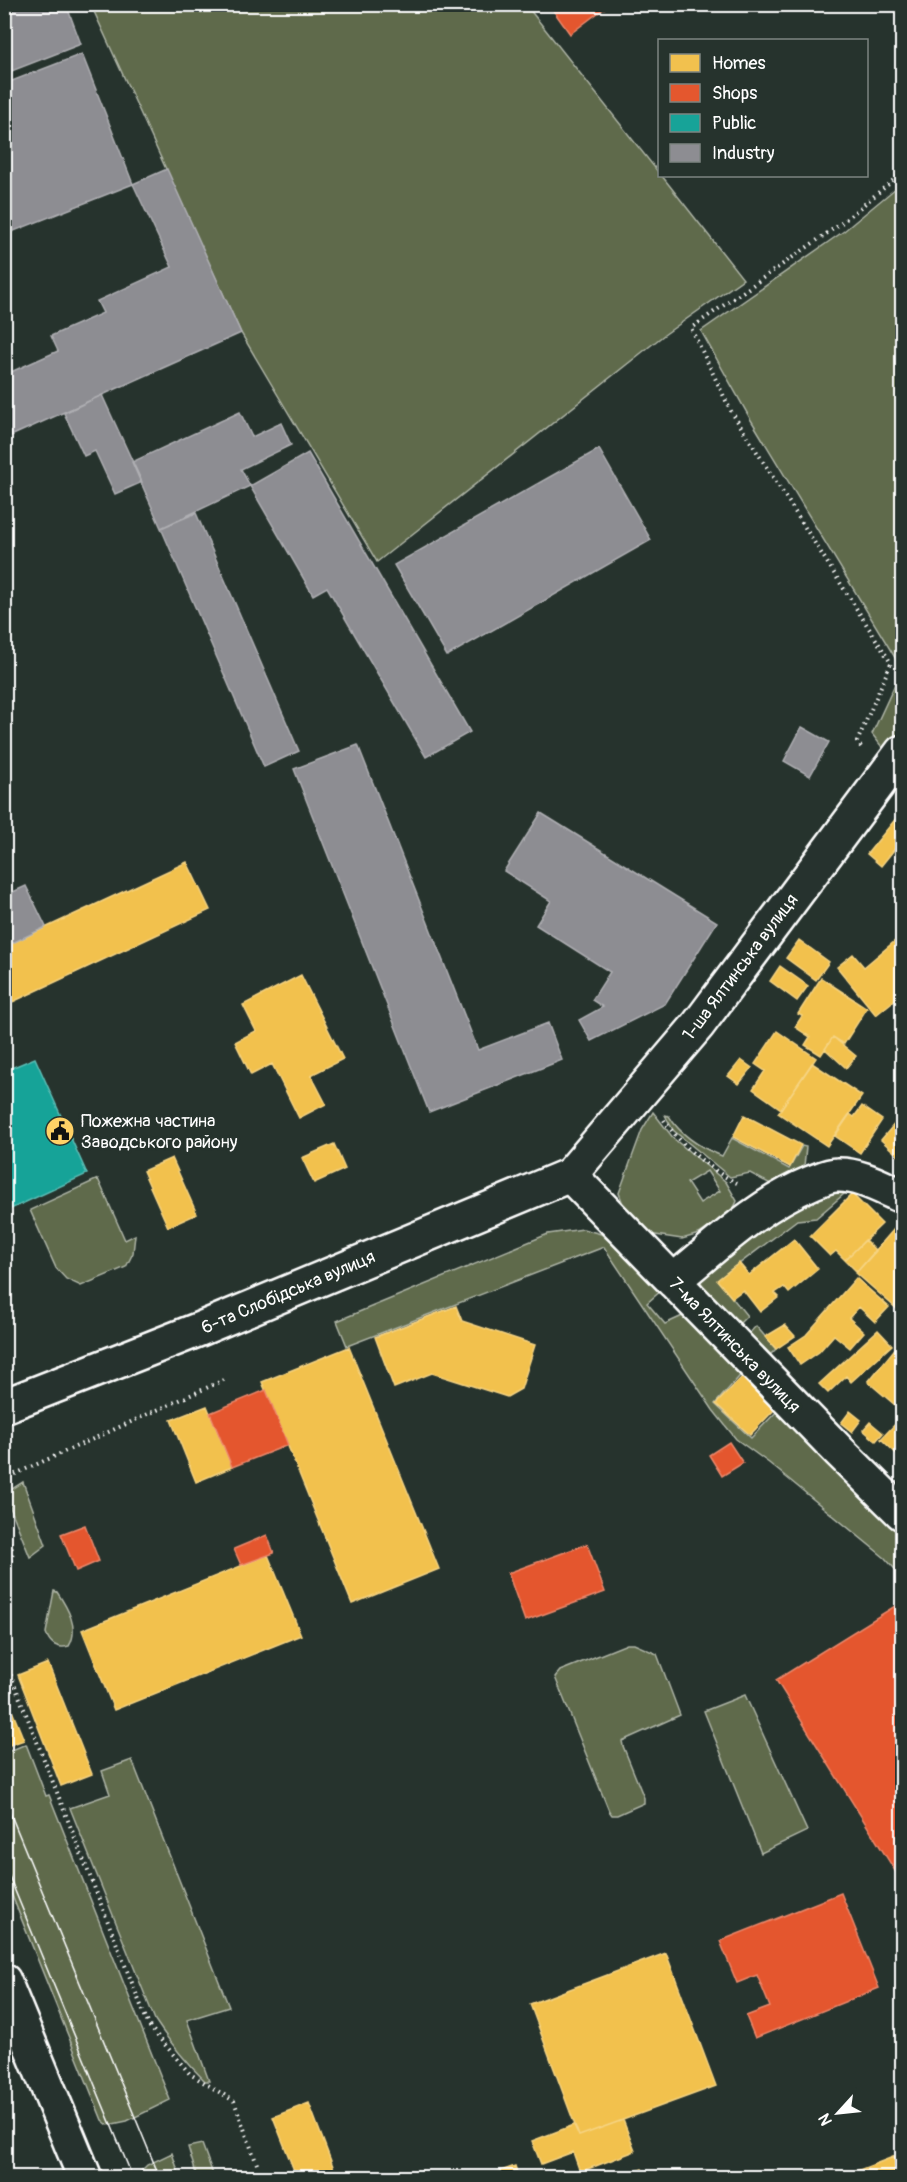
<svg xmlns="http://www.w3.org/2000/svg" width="907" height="2182" font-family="Pangolin,sans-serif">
  <rect width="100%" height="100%" fill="#26332d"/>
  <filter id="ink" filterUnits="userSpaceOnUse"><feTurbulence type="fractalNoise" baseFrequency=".0167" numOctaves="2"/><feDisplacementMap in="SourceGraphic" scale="12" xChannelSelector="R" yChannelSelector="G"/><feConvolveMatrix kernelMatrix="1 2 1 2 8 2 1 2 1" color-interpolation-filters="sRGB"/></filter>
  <g filter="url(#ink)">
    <!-- green -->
    <path fill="#5e6a4c" stroke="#aeb4a6" stroke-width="1.5" fill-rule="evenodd" d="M91 5H526L659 173 660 176H662L743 279 664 335 377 562 241 333Z
      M902 183V730L885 751 872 734 902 669 751 420 701 331 844 231Z
      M653 1112 674 1139 726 1182 737 1201 732 1212 699 1234 682 1239 642 1233 627 1215 619 1193 642 1130ZM707 1171 720 1191 700 1203 687 1183Z
      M665 1115 669 1116C681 1136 701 1148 722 1156L732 1138 789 1169 802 1146 806 1147 804 1166 811 1170 776 1187 750 1173 730 1177 673 1130Z
      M98 1179 125 1240 135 1235 133 1253 126 1267 81 1286 66 1279 56 1268 30 1210Z
      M851 1188 816 1218 797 1220 718 1280 747 1316 735 1328 709 1298 700 1280 719 1260 801 1199Z
      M583 1229 601 1234 663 1289 647 1303 665 1324 689 1313 746 1369 715 1404 751 1438 783 1405 902 1524V1577L885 1558 769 1463 736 1439 713 1410 604 1247 347 1346 337 1321 548 1234Z
      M756 1326 776 1349 770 1355 800 1391 744 1339Z
      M23 1482 46 1545 30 1557 8 1502 9 1491Z
      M54 1591 57 1592C67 1607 80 1628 69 1646 58 1649 50 1644 46 1633Z
      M627 1644H634L657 1654 680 1715 622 1741 623 1746 644 1798V1803L617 1815H612L609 1811 555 1677 560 1671Z
      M745 1695 807 1831 761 1853 704 1711Z
      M26 1744 46 1796 49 1795 170 2100 127 2121 108 2125 102 2120 5 1878V1753Z
      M132 1760 229 2007 187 2020 209 2081H205C186 2062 170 2043 155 2020L70 1808 110 1794 102 1771Z
      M202 2144 214 2177H197L188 2147Z
      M172 2153 180 2177H135L147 2165Z"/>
    <!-- homes -->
    <path fill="#f2c14e" stroke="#f6d483" stroke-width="1.5" d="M902 811V840L881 866 867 854Z
      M187 862 210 910 6 1005 4 947Z
      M901 936 902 938V994L876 1015 837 967 853 954 864 967Z
      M799 940 829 962 816 980 786 958Z
      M780 966 808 986 797 1001 770 981Z
      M301 975 343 1059 311 1075 326 1104 299 1118 272 1064 251 1075 235 1042 256 1031 243 1005Z
      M821 978 867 1008 844 1044 833 1037 821 1055 805 1045 810 1037 795 1027 802 1016 798 1014Z
      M777 1031 816 1058 781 1109 753 1089 765 1071 755 1064Z
      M833 1037 856 1056 846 1068 825 1049Z
      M741 1060 752 1068 739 1084 728 1076Z
      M812 1063 862 1096 827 1146 778 1113Z
      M862 1106 882 1120 860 1153 835 1136 850 1114 854 1117Z
      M744 1115 801 1145 790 1167 733 1137Z
      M902 1115V1159L881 1140Z
      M334 1144 345 1169 314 1183 302 1158Z
      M172 1158 197 1214 168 1227 143 1171Z
      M852 1194 882 1224 845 1260 836 1251 830 1256 810 1236Z
      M901 1221 902 1276 901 1278 902 1280V1305L898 1310 856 1273Z
      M794 1239 818 1269 789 1293 784 1287 775 1293 779 1297 760 1312 743 1290 732 1298 717 1280 739 1263 749 1275Z
      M865 1240 876 1251 857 1272 845 1260Z
      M856 1278 889 1307 875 1322 859 1307 849 1318 864 1332 850 1348 834 1335 819 1352 800 1365 788 1347 806 1335Z
      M456 1306 462 1321 535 1345 521 1389 507 1397 432 1373 394 1388 375 1337Z
      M785 1325 795 1336 776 1349 765 1337Z
      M878 1330 892 1345 851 1382 846 1376 828 1393 819 1384Z
      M902 1340V1408L901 1410 868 1382Z
      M349 1347 439 1569 352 1604 262 1382Z
      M743 1376 776 1408 750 1435 716 1404Z
      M207 1406 232 1467 196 1482 171 1420Z
      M850 1411 861 1420 852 1432 841 1423Z
      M902 1417V1459L881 1439Z
      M870 1422 883 1433 876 1441 863 1430Z
      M268 1555 301 1635 114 1710 82 1630Z
      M48 1663 92 1774 61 1786 18 1675Z
      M4 1691 24 1740 4 1747Z
      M666 1953 716 2086 579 2136 530 2004Z
      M309 2103 337 2177 335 2178H297L273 2117Z
      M623 2120 635 2151 580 2172 573 2152 541 2164 532 2141 574 2125 579 2136Z
      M902 2153V2178H901L893 2157Z
      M893 2157 901 2178H845L844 2176Z
      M515 2166 519 2178H482Z
      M642 2169 645 2178H630L629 2174Z"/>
    <!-- shops -->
    <path fill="#e4572e" stroke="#ec896d" stroke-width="1.5" d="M553 4H606L607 6 570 34 550 6Z
      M266 1390 288 1445 232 1467 210 1413Z
      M729 1442 743 1463 722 1476 709 1455Z
      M85 1525 99 1561 76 1571 61 1534Z
      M267 1535 274 1553 241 1565 234 1549Z
      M587 1544 605 1592 525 1621 508 1573Z
      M895 1606 902 1618V1882L776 1680Z
      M841 1893 879 1988 755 2038 746 2016 770 2007 757 1975 737 1983 720 1941Z"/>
    <!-- public -->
    <path fill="#17a398" stroke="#5dbfb7" stroke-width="1.5" d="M35 1058 87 1174 4 1212V1071Z"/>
    <!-- industry -->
    <path fill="#8d8d92" stroke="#afafb3" stroke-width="1.5" d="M4 4H66L81 44 4 74Z
      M82 54 133 184 4 235V84Z
      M167 169 241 333 4 439V375L58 351 51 336 103 313 97 301 172 267 133 184Z
      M102 395 142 482 115 494 95 451 84 456 64 413Z
      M240 412 252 437 281 423 291 445 241 469 250 486 161 528 132 462Z
      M599 449 651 540 447 656 394 565Z
      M308 453 470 732 426 757 327 587 313 595 250 486Z
      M196 513 299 751 264 767 161 528Z
      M802 727 829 742 810 776 784 761Z
      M358 745 478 1050 548 1023 562 1060 429 1112 294 769Z
      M541 813 717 922 665 1004 591 1041 579 1020 603 1007 592 1000 610 972 536 925 551 901 504 871Z
      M26 886 46 927 4 947V896Z"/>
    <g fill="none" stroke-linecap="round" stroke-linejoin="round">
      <!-- minor casing -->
      <g stroke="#fff" stroke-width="38">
        <path id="minor" d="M570 1175 839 1451 902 1513
          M673 1281C716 1246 758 1205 811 1183 819 1180 828 1175 837 1175 859 1174 883 1188 902 1196
          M4 1406 200 1329 570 1175 698 1025 902 752
          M4 1981 85 2178"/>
      </g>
      <!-- path -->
      <path stroke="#fff" stroke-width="4" stroke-dasharray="1.5 4.5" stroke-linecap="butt" d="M861 747 857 742 891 663 731 411 691 328 839 225 902 173
        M664 1120C679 1143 711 1171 737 1183
        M4 1479 224 1380
        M4 1525 13 1552 7 1572 4 1574
        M4 1658 149 2026 190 2074 234 2101 262 2178"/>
      <!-- minor -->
      <use href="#minor" stroke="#26332d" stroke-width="33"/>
      <!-- tram -->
      <path stroke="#fff" stroke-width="1.5" d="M4 1798 160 2178
        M4 1864 133 2178"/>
    </g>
  </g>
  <!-- icons -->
  <defs>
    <g id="civic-disc" transform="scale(1.5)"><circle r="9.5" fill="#ffd166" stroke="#26332d"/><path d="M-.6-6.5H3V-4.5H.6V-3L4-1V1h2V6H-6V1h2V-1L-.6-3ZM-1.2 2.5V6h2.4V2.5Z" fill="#111"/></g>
  </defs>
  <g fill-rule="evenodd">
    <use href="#civic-disc" x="60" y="1131"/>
  </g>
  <g text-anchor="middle" stroke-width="6" stroke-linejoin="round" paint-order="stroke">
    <!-- street labels -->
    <g font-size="18" fill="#fff" stroke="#26332d">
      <text transform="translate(740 967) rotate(-53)" y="6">1-ша Ялтинська вулиця</text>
      <text transform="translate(288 1292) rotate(-23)" y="6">6-та Слобідська вулиця</text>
      <text transform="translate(735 1345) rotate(46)" y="6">7-ма Ялтинська вулиця</text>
    </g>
    <!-- poi labels -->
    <g font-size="18" fill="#fff" stroke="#26332d" text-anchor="start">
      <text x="81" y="1127">Пожежна частина<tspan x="81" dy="21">Заводського району</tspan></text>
    </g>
  </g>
  <!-- margin -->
  <rect width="907" height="2182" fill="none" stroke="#26332d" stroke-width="24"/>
  <rect x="12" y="12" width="883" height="2158" fill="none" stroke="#fff" stroke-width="2" filter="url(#ink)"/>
  <!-- legend -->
  <rect x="658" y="39" width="210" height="138" fill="#26332d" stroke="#7d8581" stroke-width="1.5"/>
  <rect x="670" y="54" width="30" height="18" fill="#f2c14e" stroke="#7d8581" stroke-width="1.5"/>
  <text x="712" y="69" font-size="18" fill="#ffffff">Homes</text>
  <rect x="670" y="84" width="30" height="18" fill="#e4572e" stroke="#7d8581" stroke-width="1.5"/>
  <text x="712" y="99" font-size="18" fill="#ffffff">Shops</text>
  <rect x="670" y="114" width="30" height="18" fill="#17a398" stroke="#7d8581" stroke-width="1.5"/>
  <text x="712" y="129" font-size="18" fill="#ffffff">Public</text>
  <rect x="670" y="144" width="30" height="18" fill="#8d8d92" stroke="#7d8581" stroke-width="1.5"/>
  <text x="712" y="159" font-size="18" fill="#ffffff">Industry</text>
  <!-- north arrow -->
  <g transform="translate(838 2113) rotate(243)" stroke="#26332d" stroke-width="4.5" paint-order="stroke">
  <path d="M0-4.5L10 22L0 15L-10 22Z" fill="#ffffff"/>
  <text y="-9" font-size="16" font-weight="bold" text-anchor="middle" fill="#ffffff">N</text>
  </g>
</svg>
